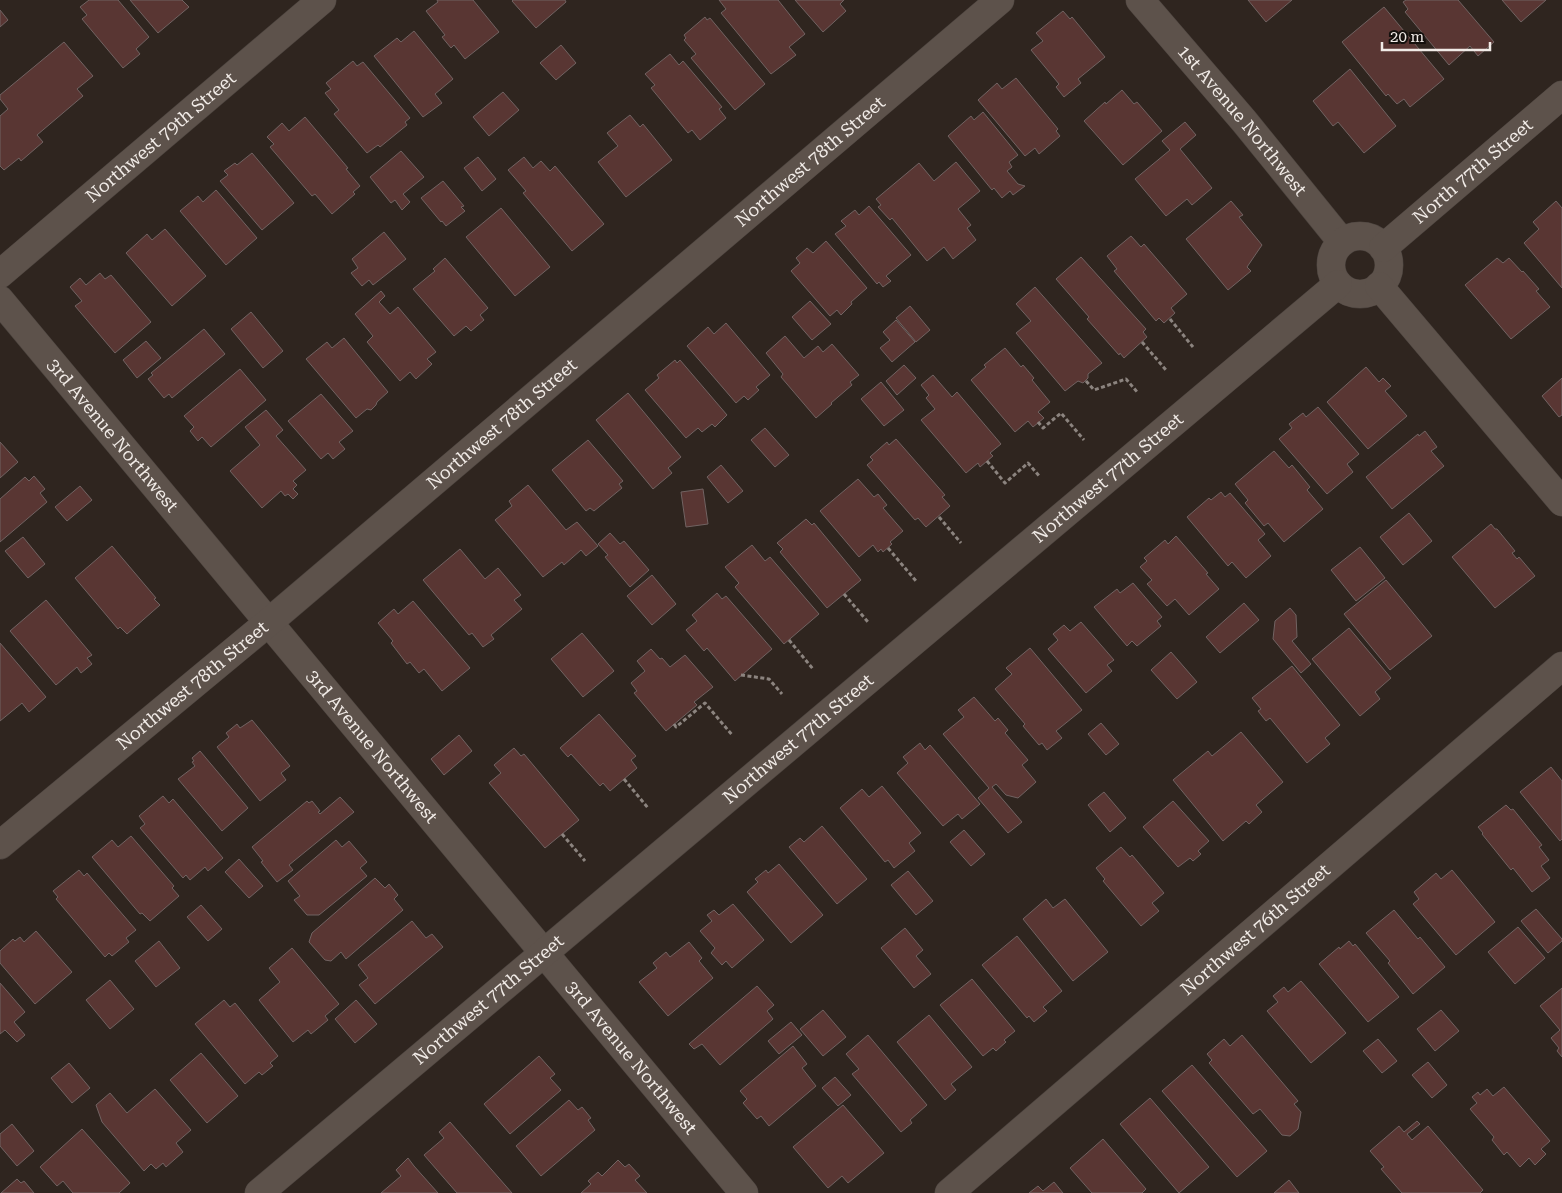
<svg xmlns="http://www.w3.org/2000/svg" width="1562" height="1193" font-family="'Roboto Serif',serif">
  <rect width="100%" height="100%" fill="#2f251f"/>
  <!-- building -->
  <path fill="#593633" stroke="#716362" d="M89 0H118L149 37 136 49 140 54 123 68 82 19 87 15 80 7Z
    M130 0H182L189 7 158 33Z
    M437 0H473L499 32 465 59 454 45 451 48 442 37 445 35 426 11 438 2Z
    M513 0H565L566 2 536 28 512 1Z
    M719 0H778L805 34 789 47 796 55 771 74 721 13 726 9Z
    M795 0H844L840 4 846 11 823 32Z
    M1248 0H1292L1266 22Z
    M1406 0H1458L1494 42 1478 56 1470 46 1449 65 1405 12 1408 9 1403 2Z
    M1502 0H1546L1521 22Z
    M1384 7 1444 79 1410 107 1404 99 1397 104 1388 94 1386 96 1342 42Z
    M0 10 8 20 0 27Z
    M1063 11 1070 19 1072 17 1105 57 1078 79 1081 83 1064 97 1056 87 1059 84 1031 50 1043 41 1036 33Z
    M705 17 707 20 710 18 765 84 735 110 691 58 696 54 684 40 686 38 684 35Z
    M414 31 453 79 435 94 442 103 423 117 374 56 397 38 401 42Z
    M64 42 93 76 77 89 83 96 37 135 43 142 21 161 19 158 4 170 0 166V116L8 109 0 99V95Z
    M561 45 576 63 556 80 540 63Z
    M670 54 679 65 683 61 722 107 719 109 726 118 700 140 692 130 688 133 651 88 655 85 645 74Z
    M353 61 357 66 363 62 410 118 405 122 407 125 380 147 378 145 367 153 334 114 339 110 325 93 331 89 326 83Z
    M1350 69 1396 126 1364 153 1338 122 1333 126 1313 101Z
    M1016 78 1058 129 1056 131 1060 136 1039 154 1035 148 1025 156 978 100 997 83 1002 89Z
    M1122 90 1134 104 1137 102 1162 131 1123 165 1084 121 1105 102 1106 104Z
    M503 92 519 110 489 136 473 117Z
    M983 112 1018 155 1009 162 1012 167 1007 171 1018 184 1025 186 1013 195 1010 191 1002 198 994 188 992 190 948 136 971 116 974 120Z
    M630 115 640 127 643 124 672 160 626 197 598 162 618 146 607 133Z
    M305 117 348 168 346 169 360 186 353 192 355 194 332 214 315 194 312 196 270 147 274 144 267 137 282 123 289 131Z
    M1185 122 1196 135 1180 149 1212 188 1192 205 1187 199 1166 216 1135 179 1170 150 1162 141Z
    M401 151 424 177 403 194 410 202 402 210 395 200 391 203 370 177Z
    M252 153 294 203 262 230 220 181 228 175 224 171 235 163 237 165Z
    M478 157 496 179 482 191 464 168Z
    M524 157 533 168 541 161 550 171 555 166 604 224 572 251 523 193 526 191 508 170Z
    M956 162 980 191 958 209 971 225 967 228 976 240 953 259 944 247 927 261 892 218 890 220 878 207 881 205 876 199 919 163 934 181Z
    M443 181 464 206 461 207 465 211 446 226 442 221 441 222 421 198Z
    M216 190 257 238 226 265 180 211 198 196 203 202Z
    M1231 201 1243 215 1239 217 1262 245 1247 267 1251 271 1228 290 1186 239Z
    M1556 201 1562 208V288L1524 243 1539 229 1533 222Z
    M869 206 911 255 886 276 891 281 883 287 879 282 877 284 835 234 846 226 841 221 855 210 859 215Z
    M501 208 550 267 515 296 466 237Z
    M165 229 206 276 172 306 126 253 147 234 152 240Z
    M384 232 406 259 373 285 369 280 362 286 351 273 358 268 352 259Z
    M1131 236 1141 247 1144 244 1187 294 1171 308 1175 313 1164 323 1159 318 1156 321 1114 271 1117 269 1107 256Z
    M826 241 867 288 851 302 852 304 841 315 837 310 830 316 791 271 800 263 796 258 807 248 813 253Z
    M1081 257 1146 329 1143 332 1147 337 1124 358 1120 353 1119 355 1087 319 1089 317 1056 279Z
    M445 258 488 308 480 315 484 320 471 331 466 326 454 336 413 289 435 271 433 269Z
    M1497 258 1503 263 1509 258 1522 272 1523 271 1539 289 1536 291 1550 307 1511 339 1465 285Z
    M100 273 105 279 111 275 151 322 115 353 75 306 82 301 70 287 80 278 86 285Z
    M1035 287 1102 363 1088 374V378L1083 383 1078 381 1065 391 1016 333 1031 321 1016 304Z
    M381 291 385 296 379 302 390 314 398 307 436 352 427 359 432 364 416 379 410 372 400 381 367 342 373 336 355 314Z
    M810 301 831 324 812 340 792 317Z
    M910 306 930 330 916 342 896 318Z
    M251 312 283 351 263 368 231 329Z
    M896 320 915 342 892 362 880 348 890 340 883 332Z
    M726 323 770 375 756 387 759 390 748 400 744 396 736 403 687 346 708 327 714 334Z
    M204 329 225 354 172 398 169 394 164 398 148 379 153 375 151 373Z
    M785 336 804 358 818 346 823 352 832 344 859 375 850 382 852 385 831 403 832 404 816 418 781 377 783 374 766 353Z
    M344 338 388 392 377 402 376 405 371 410 367 409 356 418 306 359 327 342 332 348Z
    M146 341 161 358 137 378 123 360Z
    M1005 348 1021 367 1023 365 1034 378 1032 380 1050 402 1038 412 1044 418 1033 427 1028 421 1015 432 971 380 986 367 984 365Z
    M675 360 677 363 680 360 727 415 715 427 712 424 702 432 698 428 686 438 645 390 659 378 657 375Z
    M904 365 916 378 897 395 886 381Z
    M1366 367 1379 382 1383 378 1391 386 1385 391 1407 416 1368 449 1327 402Z
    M240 369 266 400 211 447 202 437 198 441 190 431 194 427 184 416Z
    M933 375 952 397 957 392 1001 444 990 453 993 456 980 467 978 463 966 473 921 420 935 409 926 398 929 395 921 385Z
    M1562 378V415L1559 417 1542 396Z
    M881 382 904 410 884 426 861 399Z
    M628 393 681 457 668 468 672 473 653 489 596 420Z
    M321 394 353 431 339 442 345 449 333 459 328 453 321 459 288 421Z
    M1318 407 1359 454 1347 464 1353 472 1327 494 1279 439 1292 428 1289 424 1303 413 1306 417Z
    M266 410 283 430 276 436 306 470 293 481 297 485 293 489 298 494 293 499 288 494 285 496 281 491 262 508 230 471 260 445 245 427Z
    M765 428 789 455 775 467 751 440Z
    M1425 431 1437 447 1431 451 1444 466 1392 509 1366 477 1418 434 1419 436Z
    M896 439 945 495 942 497 950 506 926 527 918 518 915 520 867 465 873 460 870 457 887 442 889 445Z
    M588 440 623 481 619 484 622 488 594 511 590 508 586 511 552 470Z
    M0 442 18 462 0 478Z
    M1274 451 1289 468 1292 465 1310 487 1307 490 1323 509 1284 542 1268 523 1264 526 1245 503 1248 500 1235 484Z
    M721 465 743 491 728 503 707 477Z
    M34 476 45 489 40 493 47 502 0 542V499L25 477 29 481Z
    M858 479 874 497 878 494 887 505 883 508 903 531 890 542 892 544 883 552 881 549 878 552 873 545 859 557 820 511Z
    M528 485 566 530 577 522 598 546 586 556 581 550 564 565 562 562 543 577 495 520 512 506 509 501Z
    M80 486 92 500 67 521 55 507Z
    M703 489 708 524 686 527 681 492Z
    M1221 492 1225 497 1230 493 1265 534 1258 540 1271 556 1246 578 1232 562 1228 566 1187 517 1209 498 1211 500Z
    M1409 513 1432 541 1403 565 1380 537Z
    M806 519 812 525 814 523 861 580 827 608 780 552 783 549 777 543Z
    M1491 524 1495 529H1497L1515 551 1512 553 1517 559 1519 557 1535 576 1495 608 1452 557Z
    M610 533 620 544 624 541 649 570 630 587 605 557 608 555 598 544Z
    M1176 536 1208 573 1206 574 1219 589 1189 615 1175 599 1167 606 1147 584 1152 580 1140 567 1147 561 1144 558 1165 540 1168 544Z
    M23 537 45 564 28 578 5 551Z
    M752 545 765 561 770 557 819 614 784 644 735 587 739 583 725 567Z
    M112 546 156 598 154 599 160 605 127 634 120 627 118 629 75 578Z
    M1360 547 1385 578 1356 601 1331 570Z
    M460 549 485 579 498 568 521 595 514 600 522 609 491 635 494 639 483 647 472 633 469 635 423 580Z
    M652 575 676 604 652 625 627 596Z
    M1386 580 1432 636 1390 670 1344 614Z
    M1133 583 1162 617 1157 621 1161 626 1137 646 1132 641 1127 646 1094 607 1117 589 1120 593Z
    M717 593 722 599 726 596 772 649 735 681 707 648 704 651 686 630 697 621 692 615Z
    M46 600 92 655 87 658 92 664 81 673 77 667 56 685 10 631Z
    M413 601 470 668 442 691 424 669 419 673 410 662 407 664 391 643 393 641 378 623 394 609 398 614Z
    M1244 603 1259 620 1220 653 1206 637Z
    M1290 608 1296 615 1297 637 1292 641 1311 664 1301 673 1273 639 1275 621Z
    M1081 622 1114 660 1107 665 1112 671 1086 693 1048 649 1058 640 1053 634 1064 625 1070 631Z
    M1349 628 1391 678 1375 692 1380 699 1360 716 1312 659Z
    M582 633 614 671 583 697 551 659Z
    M0 643 46 697 29 712 22 703 0 721Z
    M1030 648 1082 710 1056 731 1062 738 1047 750 1042 743 1039 745 1023 726 1025 724 995 689 1012 674 1006 668Z
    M651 649 660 659 662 658 670 667 685 655 713 687 694 702 697 705 666 731 634 693 637 691 631 683 645 671 637 661Z
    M1171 652 1197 682 1177 699 1151 670Z
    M1292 666 1340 725 1325 738 1330 744 1307 763 1270 718 1266 721 1258 711 1261 709 1252 698Z
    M974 697 995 721 998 718 1008 730 1005 733 1028 760 1022 765 1036 782 1018 798 1006 795 996 784 992 787 1022 822 1008 833 978 798 989 788 943 734 964 717 958 710Z
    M599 714 636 756 631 760 637 768 610 791 603 783 600 786 571 754 568 757 560 748Z
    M252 720 290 766 281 773 286 780 260 801 217 747 229 737 226 733 237 724 240 728Z
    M1101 723 1119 744 1106 755 1088 734Z
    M1241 732 1283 782 1256 805 1262 812 1249 824 1246 821 1223 841 1173 780 1208 751 1212 756Z
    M459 735 472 751 444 775 431 759Z
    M920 743 925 750 930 745 980 804 962 819 958 814 943 826 897 773 908 763 903 757Z
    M514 748 521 756 524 754 579 820 545 848 489 783 501 773 494 765Z
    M200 751 248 808 222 831 178 779 195 766 192 762 194 761 192 758Z
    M1551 767 1562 781V839L1560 841 1520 792Z
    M882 786 921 833 909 843 915 851 894 868 888 860 885 862 840 808 862 789 869 797Z
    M1104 792 1126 818 1110 832 1088 805Z
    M163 796 169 803 173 799 223 858 208 871 205 867 190 880 186 875 183 878 140 828 145 824 139 816Z
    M340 797 354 812 289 865 293 870 277 882 261 862 263 861 252 847 307 801 309 803 312 801 320 811 318 812 320 814Z
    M1173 801 1209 841 1198 851 1201 854 1193 861 1190 858 1178 867 1143 827Z
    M1506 805 1511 810 1513 809 1542 845 1539 847 1549 860 1541 866 1550 878 1532 892 1513 868 1511 870 1482 834 1483 833 1478 827Z
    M822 826 867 879 837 904 789 847 800 838 804 842Z
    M964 830 985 854 971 866 950 842Z
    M131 836 174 886 172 888 179 896 150 921 142 913 140 914 92 857 112 840 118 847Z
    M336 840 342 847 349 841 367 862 360 868 367 876 319 915H307L294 900 300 896 288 881Z
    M1121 847 1130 857 1132 855 1164 893 1152 903 1159 911 1141 926 1103 881 1105 879 1096 868Z
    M239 859 263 886 249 898 225 872Z
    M779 864 823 915 791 943 747 892 758 882 755 879 766 870 768 873Z
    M79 870 84 876 87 873 136 930 126 938 129 942 112 956 109 953 105 957 56 899 58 897 53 891Z
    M1452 870 1495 922 1456 955 1413 904 1419 899 1414 892 1436 873 1441 879Z
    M908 871 933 901 916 915 891 885Z
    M375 878 385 888 389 884 398 895 394 899 403 910 346 959 341 952 331 961 325 960 309 942 312 933Z
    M1046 899 1053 908 1065 899 1108 952 1073 981 1023 919Z
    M733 904 764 940 732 968 726 961 722 965 711 953 715 948 700 931 712 921 707 915 714 910 719 915Z
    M201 905 222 929 208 941 187 917Z
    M1536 909 1562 939V941L1548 953 1521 921Z
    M1394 910 1418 939 1420 937 1445 967 1413 994 1388 963 1390 961 1366 933Z
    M412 921 426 938 432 934 443 947 375 1004 359 985 368 978 358 965Z
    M1518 927 1545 958 1515 984 1488 952Z
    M905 928 923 950 916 956 931 974 914 988 881 948Z
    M36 931 72 972 35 1004 0 963V951L13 939 15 941 20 937 24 942Z
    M1017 936 1062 991 1043 1007 1047 1011 1034 1022 1029 1016 1027 1018 982 965Z
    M159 941 180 968 156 987 135 961Z
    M1349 941 1353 946 1355 944 1399 997 1368 1022 1319 964 1339 947 1340 949Z
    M689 942 702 958 699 961 713 978 668 1016 639 982 657 968 653 963 666 952 670 957Z
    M292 948 339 1004 325 1016 328 1020 311 1034 308 1030 293 1042 259 1000 280 982 269 968Z
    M972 979 1015 1031 1004 1040 1006 1042 996 1051 993 1048 983 1056 940 1005Z
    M110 980 134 1009 110 1029 86 1000Z
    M1301 981 1346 1033 1311 1063 1267 1011 1278 1002 1273 996 1284 987 1288 992Z
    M0 983 25 1012 14 1022 25 1035 17 1042 5 1030 0 1034Z
    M757 986 774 1005 767 1011 773 1019 720 1065 702 1044 694 1049 689 1044Z
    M1562 988V1057L1557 1051 1559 1048 1551 1038 1560 1030 1540 1006Z
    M224 1000 230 1007 235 1003 278 1056 270 1063 273 1066 262 1075 259 1072 245 1084 195 1024Z
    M356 1000 377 1024 355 1043 335 1019Z
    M823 1010 846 1037 823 1056 800 1029Z
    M1441 1010 1459 1031 1435 1051 1417 1029Z
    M929 1015 972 1067 951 1084 956 1090 945 1100 897 1042Z
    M791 1022 802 1035 779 1054 768 1041Z
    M868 1035 927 1105 910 1120 912 1123 901 1132 852 1074 859 1069 846 1054Z
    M1242 1035 1298 1101 1294 1104 1301 1112 1298 1129 1290 1136 1282 1135 1260 1109 1253 1114 1209 1063 1212 1060 1207 1054 1224 1039 1230 1046Z
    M1378 1039 1397 1061 1382 1073 1363 1051Z
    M793 1046 807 1064 802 1068 816 1086 769 1126 761 1116 757 1119 743 1103 747 1099 740 1091Z
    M201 1053 238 1096 207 1123 170 1080Z
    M539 1056 555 1074 550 1078 561 1090 510 1134 484 1104Z
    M1428 1062 1447 1085 1432 1098 1412 1075Z
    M69 1063 90 1088 72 1103 51 1078Z
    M1192 1065 1267 1151 1237 1177 1162 1091Z
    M835 1077 851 1095 838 1106 822 1088Z
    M1504 1087 1550 1141 1541 1149 1546 1154 1535 1165 1529 1158 1520 1167 1507 1152 1504 1155 1492 1140 1494 1137 1470 1109 1477 1103 1472 1097 1478 1092 1480 1095 1487 1089 1493 1096Z
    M155 1089 191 1130 176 1143 183 1152 166 1167 163 1163 156 1169 151 1164 144 1171 102 1122 96 1105 110 1093 127 1113Z
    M1150 1098 1209 1167 1179 1193 1120 1124Z
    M569 1100 578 1110 582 1107 591 1118 588 1120 595 1130 541 1176 516 1146Z
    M843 1105 884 1153 848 1183 842 1176 828 1188 793 1147Z
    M1417 1121 1420 1124 1407 1134 1412 1140 1428 1126 1483 1190 1480 1193H1402L1381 1169 1384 1167 1370 1151 1399 1126 1404 1132Z
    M450 1122 512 1193H457L424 1155 444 1138 439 1132Z
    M12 1124 34 1151 17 1166 0 1146V1134Z
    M82 1129 130 1183 119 1193H73L63 1181 57 1186 40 1167Z
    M1103 1139 1146 1189 1142 1193H1092L1070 1168Z
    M408 1158 414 1166 438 1193H381L401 1176 396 1170Z
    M618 1160 625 1167 629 1164 640 1176 635 1180 647 1193H581L591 1184 588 1181 598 1172 602 1176Z
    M17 1179 21 1183 24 1181 34 1193H1Z
    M1289 1180 1299 1193H1274Z
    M1054 1182 1063 1193H1029L1038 1186 1043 1191Z"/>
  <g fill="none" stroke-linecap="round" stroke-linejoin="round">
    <!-- minor casing -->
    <g stroke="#4b433e" stroke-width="29">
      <g id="minor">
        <path id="s1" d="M1140 0 1244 121 1342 242"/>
        <circle cx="1360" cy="265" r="29"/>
        <path id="s2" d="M1383 248 1562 95"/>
        <path id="s3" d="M0 274 322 0"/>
        <path d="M1379 286 1562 502"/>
        <path id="s4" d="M0 300 744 1193"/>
        <path id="s5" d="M0 845 269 622 1000 0"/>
        <path id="s6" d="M259 1193 1338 284"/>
        <path id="s7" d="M949 1193 1562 666"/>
      </g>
    </g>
    <!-- path -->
    <path stroke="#8c847f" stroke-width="3" stroke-dasharray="4 2.5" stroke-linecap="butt" d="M1170 319 1193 347
      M1142 342 1166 370
      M1086 381 1094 390 1126 379 1138 393
      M1038 422 1043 428 1061 413 1084 440
      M987 461 1005 483 1028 463 1040 477
      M939 517 961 543
      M888 548 916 581
      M844 594 868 622
      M789 640 813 669
      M741 675 769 679 782 694
      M674 724 676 727 705 703 733 736
      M624 779 648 808
      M562 834 585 861"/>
    <!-- minor -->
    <use href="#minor" stroke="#5d524b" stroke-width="28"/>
  </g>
  <g text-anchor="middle" stroke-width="5" stroke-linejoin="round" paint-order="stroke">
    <!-- street labels -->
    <g font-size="18" fill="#f1ebe7" stroke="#14100d">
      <text dy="6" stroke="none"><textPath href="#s1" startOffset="158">1st Avenue Northwest</textPath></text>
      <text dy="6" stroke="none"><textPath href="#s3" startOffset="211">Northwest 79th Street</textPath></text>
      <text dy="6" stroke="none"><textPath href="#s5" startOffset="1060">Northwest 78th Street</textPath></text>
      <text dy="6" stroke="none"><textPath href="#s2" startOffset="118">North 77th Street</textPath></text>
      <text dy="6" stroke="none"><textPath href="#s5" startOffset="655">Northwest 78th Street</textPath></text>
      <text dy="6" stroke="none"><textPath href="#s4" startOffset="176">3rd Avenue Northwest</textPath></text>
      <text dy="6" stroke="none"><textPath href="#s6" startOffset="1110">Northwest 77th Street</textPath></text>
      <text dy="6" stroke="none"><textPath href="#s5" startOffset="250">Northwest 78th Street</textPath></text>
      <text dy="6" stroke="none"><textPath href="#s6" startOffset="705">Northwest 77th Street</textPath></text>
      <text dy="6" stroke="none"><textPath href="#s4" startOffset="581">3rd Avenue Northwest</textPath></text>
      <text dy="6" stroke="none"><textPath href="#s7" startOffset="404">Northwest 76th Street</textPath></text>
      <text dy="6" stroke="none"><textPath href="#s6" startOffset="300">Northwest 77th Street</textPath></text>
      <text dy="6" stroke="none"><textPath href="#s4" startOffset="986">3rd Avenue Northwest</textPath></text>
    </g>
  </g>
  <!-- scale -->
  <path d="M1382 42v8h108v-8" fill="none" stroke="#f1ebe7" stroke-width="2.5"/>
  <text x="1390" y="42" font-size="15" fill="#f1ebe7" stroke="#14100d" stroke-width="4" paint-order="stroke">20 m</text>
</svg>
